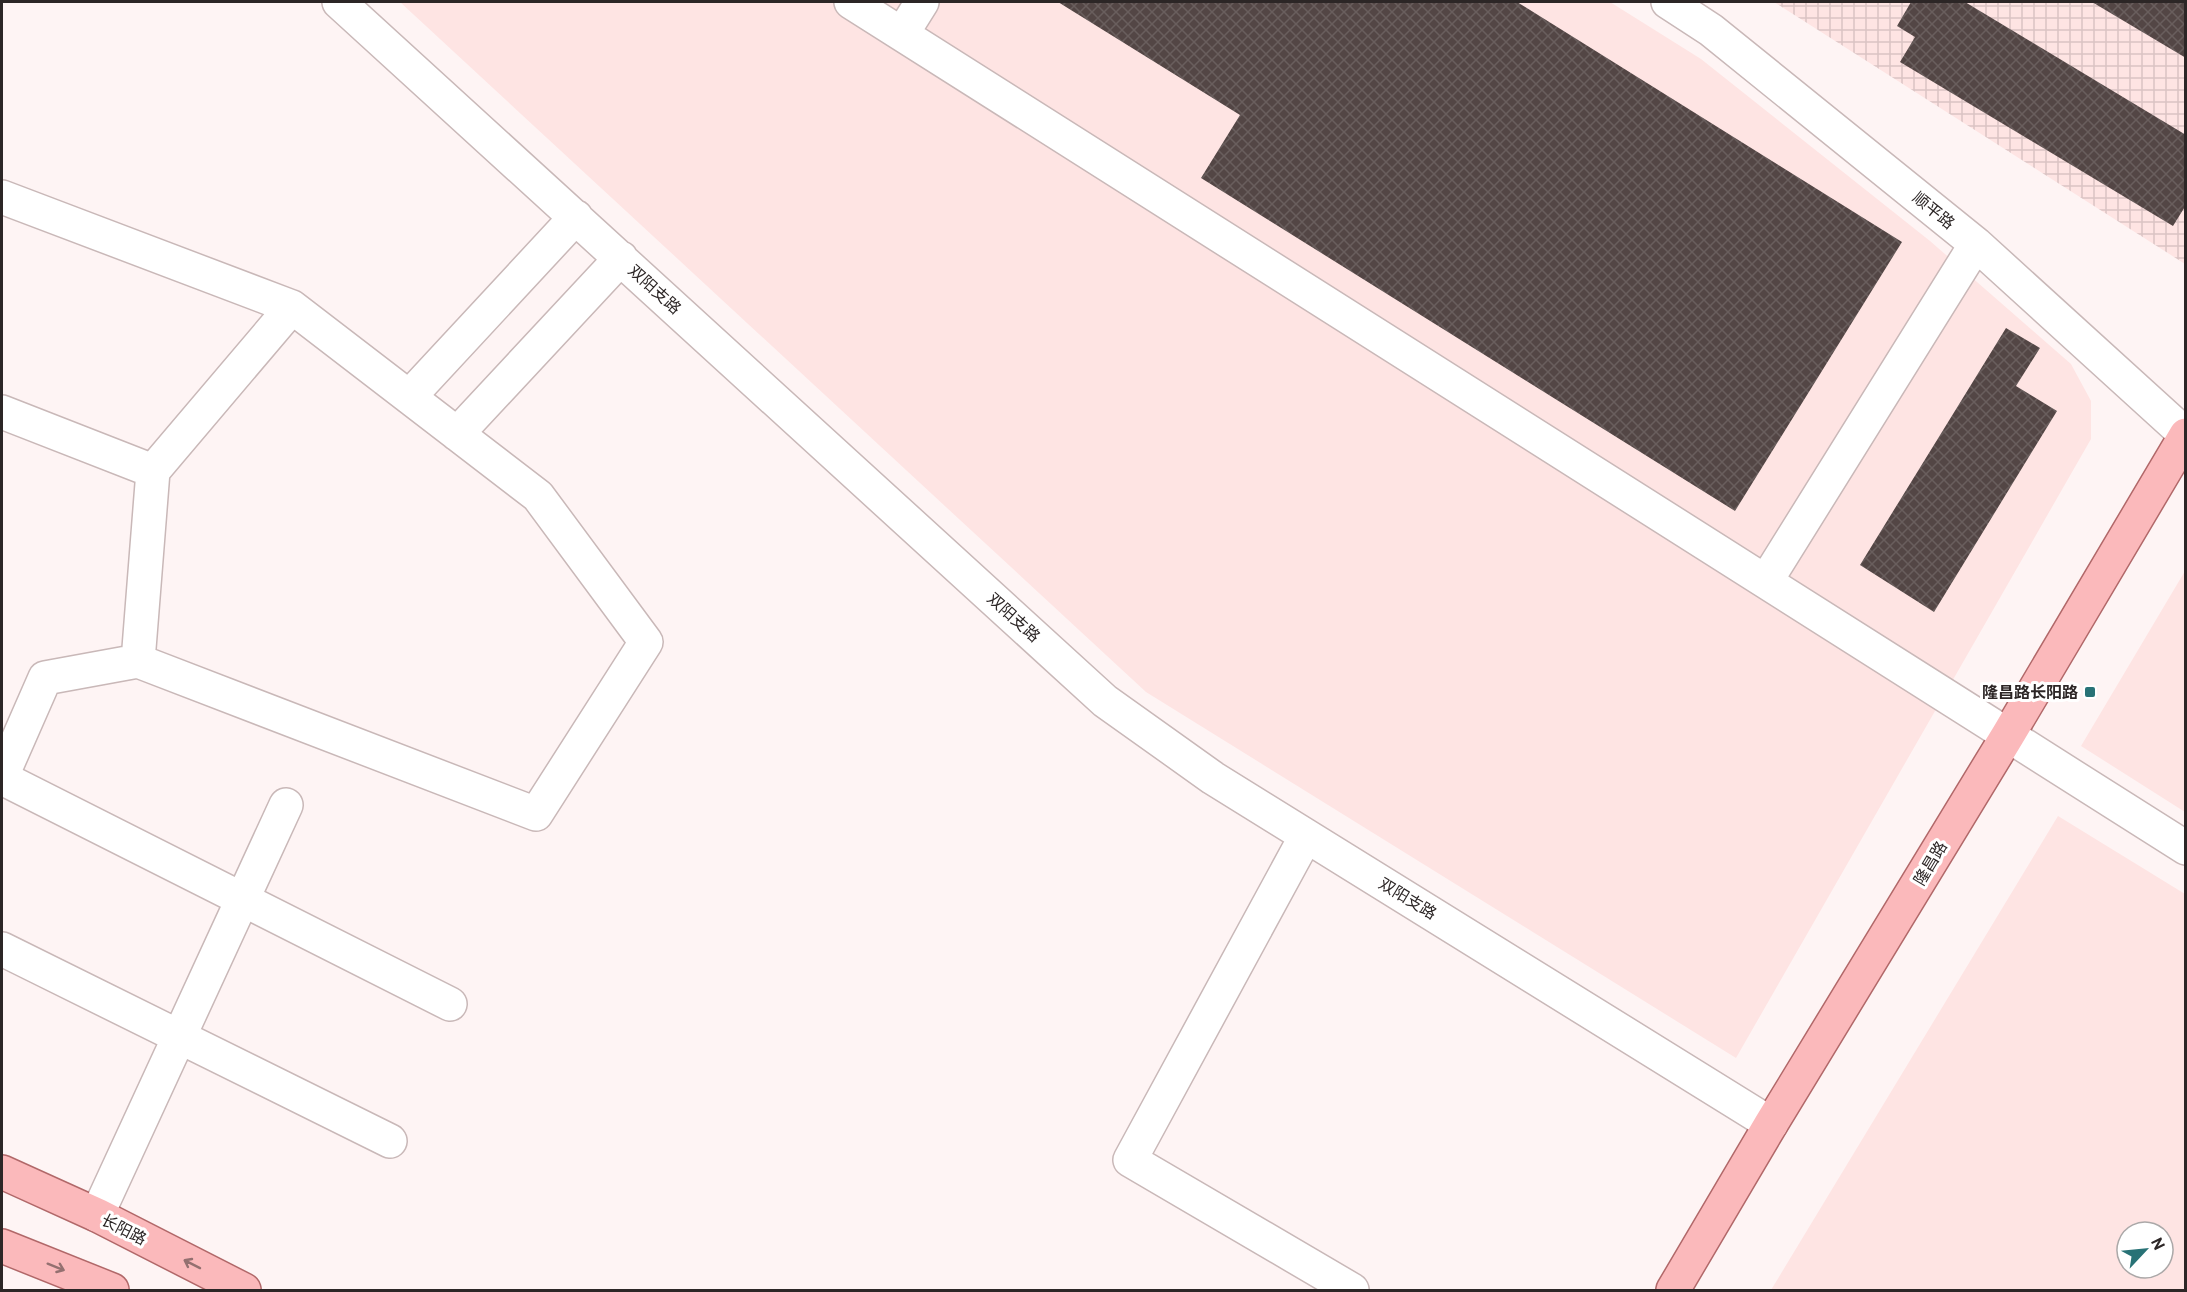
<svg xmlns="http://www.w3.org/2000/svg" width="2187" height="1292" font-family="Overpass,'Noto Sans SC',sans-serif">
  <defs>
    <pattern id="industrial-grid" width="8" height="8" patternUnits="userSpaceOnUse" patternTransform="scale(1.5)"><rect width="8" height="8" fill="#fee4e3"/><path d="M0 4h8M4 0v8" fill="none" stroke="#dac3c3"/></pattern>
    <pattern id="building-cross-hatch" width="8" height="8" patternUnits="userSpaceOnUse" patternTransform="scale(1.5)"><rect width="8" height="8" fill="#534645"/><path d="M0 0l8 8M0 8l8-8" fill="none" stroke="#695e5d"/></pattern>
  </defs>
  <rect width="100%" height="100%" fill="#fef4f4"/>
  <!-- built -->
  <path fill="#fee4e3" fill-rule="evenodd" d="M400 2H1610L1701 59 1930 241 2071 364 2091 401V439L1736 1058 1146 692Z
    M2185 571V812L2081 746Z
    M2058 816 2185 894V1290H1771ZM2127 1232H2163V1268H2127Z"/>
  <!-- industrial -->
  <path fill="url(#industrial-grid)" d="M1774 2H2185V264Z"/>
  <!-- building -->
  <path fill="url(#building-cross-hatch)" d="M1058 2H1517L1902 242 1735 511 1201 178 1240 115Z
    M1911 2H1965L2186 135V205L2173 226 1900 62 1915 37 1897 26Z
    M2092 2H2186V58Z
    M2006 328 2040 348 2016 386 2057 411 1934 612 1860 565Z"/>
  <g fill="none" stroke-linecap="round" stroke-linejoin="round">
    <!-- minor casing -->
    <g stroke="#c9b8b8" stroke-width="36">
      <path id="minor" d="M339 2 1105 701 1213 778 1771 1124
        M851 2 2186 848
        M1668 2 1711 30 1976 244 2186 435
        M902 34 922 2
        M2 197 292 307 153 471
        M409 397 576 217
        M2 412 153 471 138 661 45 678 2 776
        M457 434 621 258
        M1766 581 1976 244
        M138 661 536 814 646 642 538 496 292 307
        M2 778 450 1004
        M1306 836 1130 1160 1352 1290
        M2 949 390 1141
        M97 1215 286 805"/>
    </g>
    <!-- major casing -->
    <g stroke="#b16869" stroke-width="36">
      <path id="major" d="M2 1172 97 1215 244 1290
        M2 1246 112 1290
        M1673 1290 1771 1124 2008 735 2186 435"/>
    </g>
    <!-- minor -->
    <use href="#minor" stroke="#fff" stroke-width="33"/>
    <!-- major -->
    <use href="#major" stroke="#fbb9bb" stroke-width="33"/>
  </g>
  <!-- one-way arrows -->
  <defs><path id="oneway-shaft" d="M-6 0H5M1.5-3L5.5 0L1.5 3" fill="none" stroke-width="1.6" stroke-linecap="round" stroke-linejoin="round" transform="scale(1.5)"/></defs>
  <g stroke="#947070">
    <use href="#oneway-shaft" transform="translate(192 1264) rotate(-153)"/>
    <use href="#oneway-shaft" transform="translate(56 1267) rotate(22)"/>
  </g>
  <!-- markers -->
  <rect fill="#287276" stroke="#fff" stroke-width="2" x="2084" y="686" width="12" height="12" rx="3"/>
  <g text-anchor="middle" stroke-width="6" stroke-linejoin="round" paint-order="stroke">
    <!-- street labels -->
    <g font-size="16" fill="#2c2626" stroke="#fff">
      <text transform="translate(1934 210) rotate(39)" y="6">顺平路</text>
      <text transform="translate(655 289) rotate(42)" y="6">双阳支路</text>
      <text transform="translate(1014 617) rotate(42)" y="6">双阳支路</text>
      <text transform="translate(1930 863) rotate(-59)" y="6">隆昌路</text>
      <text transform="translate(1408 898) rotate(31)" y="6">双阳支路</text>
      <text transform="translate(124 1229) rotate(27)" y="6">长阳路</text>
    </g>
    <!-- poi labels -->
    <g font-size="16" font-weight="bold" fill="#2c2626" stroke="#fff" text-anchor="end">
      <text x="2078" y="698">隆昌路长阳路</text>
    </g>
  </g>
  <!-- border -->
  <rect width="2187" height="1292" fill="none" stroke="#2c2626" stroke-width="6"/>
  <!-- north arrow -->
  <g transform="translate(2145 1250) rotate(64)"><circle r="28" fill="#ffffff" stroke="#aba8a8" stroke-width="1.5"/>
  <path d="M0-4.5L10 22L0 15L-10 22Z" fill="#287276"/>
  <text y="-9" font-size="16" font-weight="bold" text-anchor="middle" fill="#2c2626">N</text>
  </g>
</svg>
